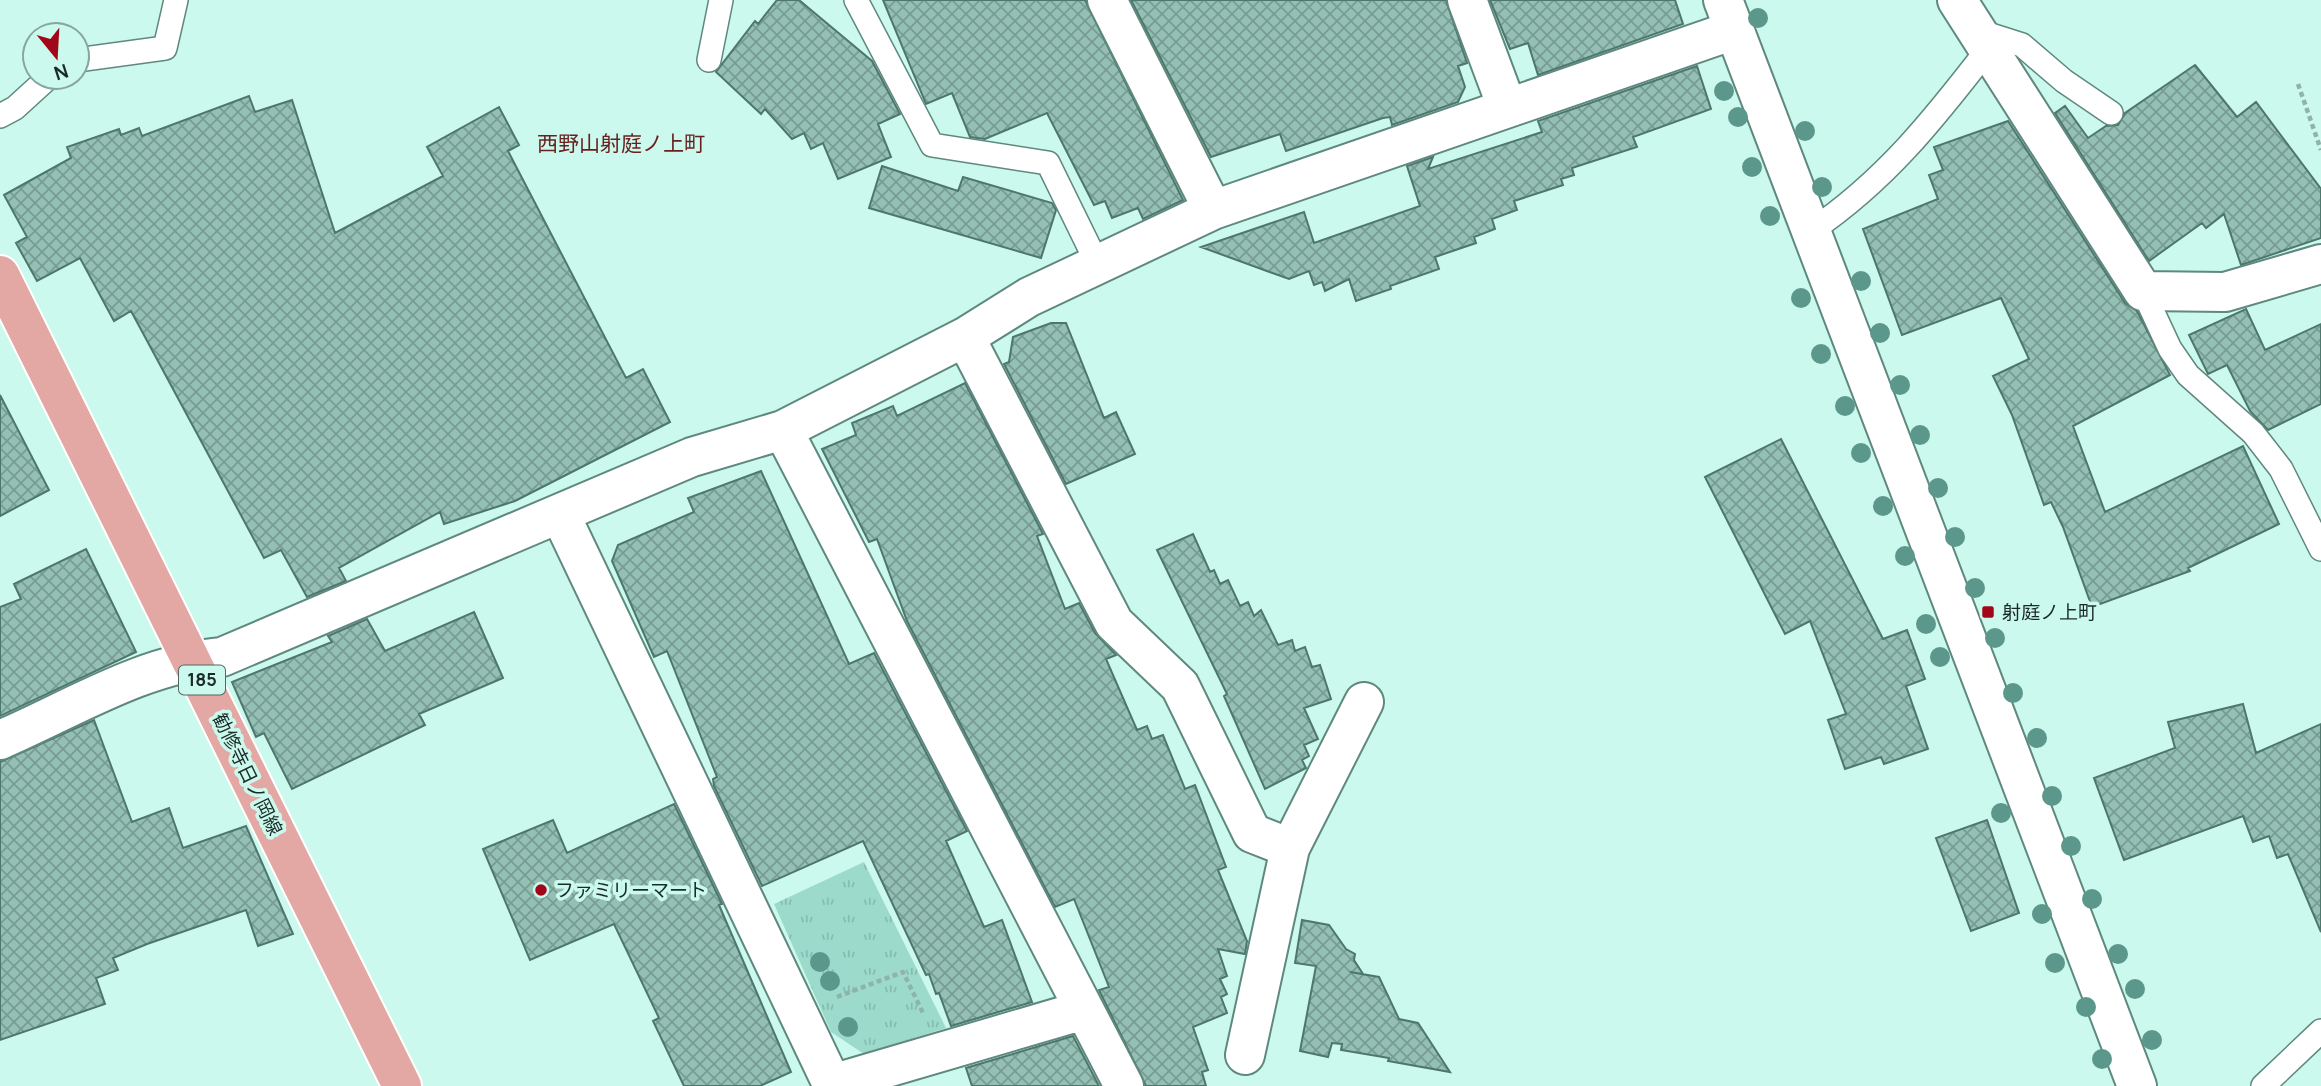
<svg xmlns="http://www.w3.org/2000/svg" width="2321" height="1086" font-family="Manrope,'Noto Sans JP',sans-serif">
  <defs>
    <pattern id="park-tufts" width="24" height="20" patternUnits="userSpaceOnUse" patternTransform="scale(1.75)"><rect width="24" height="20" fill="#9cdbcc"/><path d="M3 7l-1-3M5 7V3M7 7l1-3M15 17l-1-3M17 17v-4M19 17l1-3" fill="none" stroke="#86bcaf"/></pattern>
    <pattern id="building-cross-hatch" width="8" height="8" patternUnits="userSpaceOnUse" patternTransform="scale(1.75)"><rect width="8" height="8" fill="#94bfb4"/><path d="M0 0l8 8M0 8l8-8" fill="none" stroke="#789b92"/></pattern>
  </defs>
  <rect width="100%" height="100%" fill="#ccf9ed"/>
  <!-- park -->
  <path fill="url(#park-tufts)" d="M864 862 946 1028 864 1054 831 1032 774 904Z"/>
  <!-- building -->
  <path fill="url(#building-cross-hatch)" stroke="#4d766c" stroke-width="2" d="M777 0H799L872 61 900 114 878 124 891 157 838 179 823 143 811 149 804 133 792 139 765 109 761 114 716 72 755 21 758 24Z
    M883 0H1085L1183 200 1143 219 1138 208 1112 218 1105 201 1094 205 1047 113 985 139 970 137 952 93 926 104Z
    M1131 0H1446L1467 63 1458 66 1465 87 1458 102 1392 125 1390 117 1383 118 1286 151 1280 134 1211 157Z
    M1490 0H1675L1683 24 1538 75 1528 43 1510 49Z
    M2195 65 2237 117 2256 102 2321 189V238L2241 265 2224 214 2206 228 2202 223 2149 261 2055 113 2065 106 2088 138 2106 126 2118 125 2125 113Z
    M1697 66 1711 109 1633 137 1637 147 1572 168 1574 175 1561 179 1563 185 1514 201 1517 210 1492 219 1495 229 1474 237 1476 243 1435 257 1439 269 1390 286 1391 289 1356 301 1349 279 1325 291 1322 282 1314 285 1309 271 1289 279 1201 247 1304 212 1314 243 1420 206 1407 166 1433 157 1428 169 1542 132 1538 121Z
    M249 96 255 112 292 100 335 233 443 176 427 147 499 107 519 145 508 151 626 378 643 369 670 422 515 501 444 524 440 512 339 568 346 581 307 597 281 550 264 558 131 311 114 321 80 258 37 281 16 243 27 237 4 195 71 158 67 147 119 129 121 135 139 128 142 136Z
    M2008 121 2125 303 2137 311 2170 375 2073 426 2105 512 2243 446 2279 524 2188 568 2190 571 2092 607 2063 527 2051 502 2044 505 2012 415 1993 376 2029 359 2001 298 1902 335 1863 229 1938 199 1929 175 1943 170 1934 147Z
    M882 166 958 191 963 177 1052 203 1056 210 1041 258 869 208Z
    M2246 309 2265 350 2321 324V404L2268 430 2250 411 2227 365 2208 374 2189 335Z
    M1051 323H1066L1104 418 1116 412 1135 454 1066 484 1004 364 1009 362 1013 337Z
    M965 383 1043 534 1037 536 1065 609 1079 603 1095 633 1116 655 1106 659 1137 730 1147 726 1152 739 1163 735 1185 789 1195 785 1226 867 1218 870 1247 941 1245 954 1218 949 1227 976 1220 979 1227 994 1221 997 1227 1013 1193 1027 1208 1070 1202 1072 1206 1086H1146L1099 990 1109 987 1074 899 1055 907 907 621 877 539 869 542 822 449 856 435 852 423 893 406 897 416Z
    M0 395 49 490 0 516Z
    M1781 439 1883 639 1907 630 1925 679 1906 686 1928 749 1884 764 1881 757 1845 769 1828 720 1846 714 1810 621 1785 634 1705 477Z
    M761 471 849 664 874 653 967 831 946 841 984 927 1002 920 1032 1002 951 1026 939 993 936 994 929 974 926 975 863 841 762 886 714 786 713 779 717 777 667 651 654 657 612 561 618 545 694 512 688 498Z
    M1193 534 1210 572 1214 570 1220 584 1228 580 1240 606 1248 602 1254 616 1261 610 1278 645 1292 640 1295 651 1305 647 1312 667 1320 665 1331 699 1304 708 1318 739 1304 745 1309 756 1302 760 1306 768 1265 789 1224 696 1227 694 1157 550Z
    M86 549 136 652 0 716V607L21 599 14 584Z
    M474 612 503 678 419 714 425 725 292 789 264 733 256 737 232 682 332 642 328 636 367 619 385 651Z
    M2243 704 2256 753 2321 724V932L2288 854 2277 858 2269 836 2253 842 2243 816 2124 860 2094 778 2175 748 2168 722Z
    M94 720 132 822 169 808 183 848 246 826 293 934 258 946 246 910 147 944 113 958 118 970 96 978 105 1004 0 1040V762Z
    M674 804 722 904 719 905 791 1072 760 1086H684L653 1021 659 1018 614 924 530 960 483 849 553 820 567 853Z
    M1987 820 2019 913 1971 931 1936 838Z
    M1302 920 1329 925 1346 949 1355 954 1354 960 1363 974 1350 972 1379 977 1399 1019 1418 1023 1450 1072 1388 1061 1389 1058 1341 1050 1342 1044 1332 1043 1328 1057 1300 1051 1316 966 1295 963Z
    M1073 1036 1099 1086H972L966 1068Z"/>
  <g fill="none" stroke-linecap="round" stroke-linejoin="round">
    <!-- service casing -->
    <g stroke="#5f887e" stroke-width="26">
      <path id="service" d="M856 0 932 145 1048 163 1098 265
        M1978 31 2022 45 2064 81 2111 113
        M77 60 165 48 176 0
        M709 60 721 0
        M0 116 15 108 49 77
        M1811 231C1885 181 1934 119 1988 49
        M2143 291 2170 349 2188 375 2253 433 2281 469 2321 549
        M2263 1086 2321 1031"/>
    </g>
    <!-- minor casing -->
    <g stroke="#5f887e" stroke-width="42">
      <path id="minor" d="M1107 0 1213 210
        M1467 0 1507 107
        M1957 0 2143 291 2225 292 2321 264
        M965 337 1114 623 1180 686 1252 833 1290 848 1364 702
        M783 430 1124 1086
        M560 514 832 1084 1084 1010
        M0 740C72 709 142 664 222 657L692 457 783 430 965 337 1029 297 1213 210 1734 30
        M1245 1055 1290 848"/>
    </g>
    <!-- tertiary casing -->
    <g stroke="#5f887e" stroke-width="42">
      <path id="tertiary" d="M1723 0 2137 1086"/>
    </g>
    <!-- primary casing -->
    <g stroke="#fff" stroke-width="42">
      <path id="primary" d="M0 275 402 1086"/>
    </g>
    <!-- path -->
    <path stroke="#8fb3a9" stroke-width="4.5" stroke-dasharray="5 3.5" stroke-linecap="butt" d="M2298 84 2321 150
      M837 997 903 972 923 1013"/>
    <!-- service -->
    <use href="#service" stroke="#fff" stroke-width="23"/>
    <!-- minor -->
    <use href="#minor" stroke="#fff" stroke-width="38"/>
    <!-- tertiary -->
    <use href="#tertiary" stroke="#fff" stroke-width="38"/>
    <!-- primary -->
    <use href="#primary" stroke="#e3a8a4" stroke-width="38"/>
  </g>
  <!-- trees -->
  <g fill="#5c978c">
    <circle cx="1758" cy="18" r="10"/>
    <circle cx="1724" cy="91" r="10"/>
    <circle cx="1738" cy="117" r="10"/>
    <circle cx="1805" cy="131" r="10"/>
    <circle cx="1752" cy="167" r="10"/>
    <circle cx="1822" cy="187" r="10"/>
    <circle cx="1770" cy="216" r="10"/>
    <circle cx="1861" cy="281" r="10"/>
    <circle cx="1801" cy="298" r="10"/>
    <circle cx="1880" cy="333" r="10"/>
    <circle cx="1821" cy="354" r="10"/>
    <circle cx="1900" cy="385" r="10"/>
    <circle cx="1845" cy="406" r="10"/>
    <circle cx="1920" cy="435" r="10"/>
    <circle cx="1861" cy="453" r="10"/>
    <circle cx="1938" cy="488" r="10"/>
    <circle cx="1883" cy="506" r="10"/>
    <circle cx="1955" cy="537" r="10"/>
    <circle cx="1905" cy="556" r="10"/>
    <circle cx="1975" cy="588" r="10"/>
    <circle cx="1926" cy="624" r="10"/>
    <circle cx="1995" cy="638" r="10"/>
    <circle cx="1940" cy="657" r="10"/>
    <circle cx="2013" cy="693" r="10"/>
    <circle cx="2037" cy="738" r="10"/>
    <circle cx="2052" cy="796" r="10"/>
    <circle cx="2001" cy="813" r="10"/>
    <circle cx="2071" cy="846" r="10"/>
    <circle cx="2092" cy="899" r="10"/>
    <circle cx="2042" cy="914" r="10"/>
    <circle cx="2118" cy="954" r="10"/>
    <circle cx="820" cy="962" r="10"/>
    <circle cx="2055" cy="963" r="10"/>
    <circle cx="830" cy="981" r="10"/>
    <circle cx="2135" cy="989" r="10"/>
    <circle cx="2086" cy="1007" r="10"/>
    <circle cx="848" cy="1027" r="10"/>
    <circle cx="2152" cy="1040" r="10"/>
    <circle cx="2102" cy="1059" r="10"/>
  </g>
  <!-- markers -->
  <g fill="#a20619" stroke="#ccf9ed" stroke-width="2.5">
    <rect x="1981" y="605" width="14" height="14" rx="3.5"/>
    <circle cx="541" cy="890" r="7"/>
  </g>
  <g text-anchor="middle" stroke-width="7" stroke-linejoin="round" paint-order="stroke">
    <!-- shield labels -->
    <rect fill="#ccf9ed" stroke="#4f6962" stroke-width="2" x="179" y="665.5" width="46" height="29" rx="5"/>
    <g font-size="18" font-weight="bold" fill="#1a2b27">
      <text x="202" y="686">185</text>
    </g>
    <!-- poi labels -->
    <g font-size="19" fill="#1a2b27" stroke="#ccf9ed" text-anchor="start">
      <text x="2002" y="619">射庭ノ上町</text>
      <text x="555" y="897">ファミリーマート</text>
    </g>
    <!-- street labels -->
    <g font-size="19" fill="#1a2b27" stroke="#ccf9ed">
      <text transform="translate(248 774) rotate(64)" y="7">勧修寺日ノ岡線</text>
    </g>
    <!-- neighbourhood labels -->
    <g font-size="21" fill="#672220" stroke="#ccf9ed">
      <text x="621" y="151">西野山射庭ノ上町</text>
    </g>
  </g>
  <!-- north arrow -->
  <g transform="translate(56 56) rotate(162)"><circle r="33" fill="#ccf9ed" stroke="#85a79e" stroke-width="2"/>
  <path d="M0-5L12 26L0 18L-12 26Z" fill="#a20619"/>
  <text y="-10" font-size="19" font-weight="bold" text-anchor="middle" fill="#1a2b27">N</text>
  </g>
</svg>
